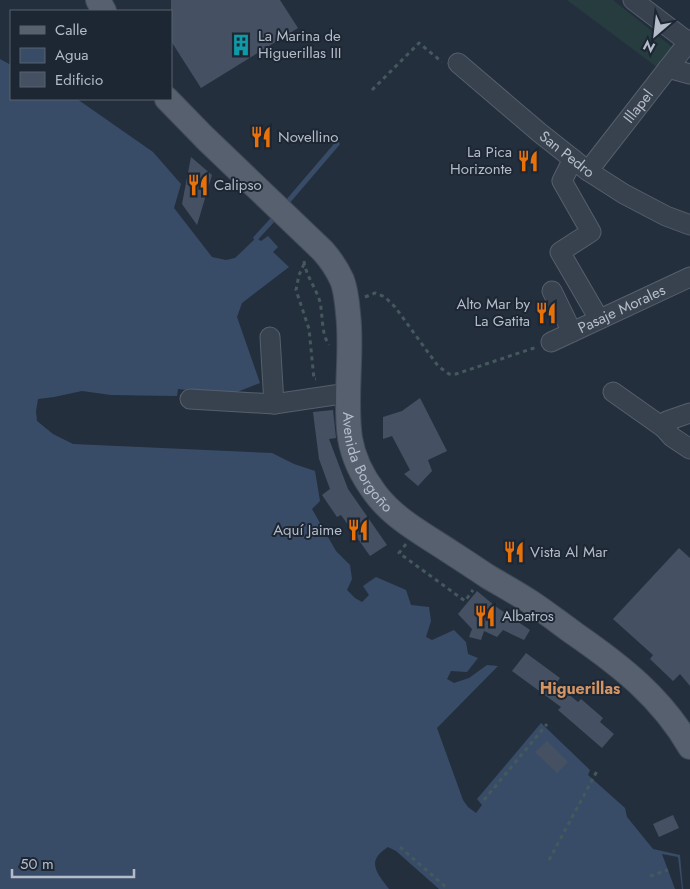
<svg xmlns="http://www.w3.org/2000/svg" width="690" height="889" font-family="Jost,sans-serif">
  <rect width="100%" height="100%" fill="#242f3e"/>
  <!-- green -->
  <path fill="#263c3f" d="M567 0H613L672 47 658 68Z"/>
  <!-- water -->
  <path fill="#394c67" d="M0 59 11 65V99H77L153 152 181 184 174 208 212 257 226 260 235 258 256 238 261 241 268 236 278 247 273 252 289 267 242 303 237 317 260 383 237 392 196 391 178 389 177 396 111 395 82 391 54 397 38 399 36 411 37 421 53 434 73 444 272 453 294 464 315 471 320 501 312 509 336 551 350 565 352 579 347 590 355 598 362 602 369 595 363 586 376 577 406 590 411 605 429 607 431 621 426 637 432 640 454 630 466 642 468 654 478 658 467 672 451 671 447 679 454 683 469 678 487 665 498 666 437 728 463 800 468 807 476 813 482 805 477 799 541 723 590 770 588 775 625 808 627 817 653 849 680 855 683 889H439L396 851 388 847C366 861 376 872 389 889H0Z"/>
  <!-- pier -->
  <path fill="#242f3e" d="M662 854 678 857 682 889H675Z"/>
  <g fill="none" stroke-linecap="round" stroke-linejoin="round">
    <!-- stream -->
    <path stroke="#394c67" stroke-width="5" d="M284 206 337 144
      M256 238 277 215"/>
  </g>
  <!-- building -->
  <path fill="#455162" d="M171 0H280L298 28 201 88 171 41Z
    M191 157 212 175 197 225 182 204Z
    M420 398 447 451 428 460 432 471 418 486 404 474 410 470 392 436 383 439V417L402 411Z
    M333 410 336 438 329 439 348 489 387 545 370 556 341 515 337 517 322 495 330 489 319 459 313 412Z
    M679 548 690 558V686L680 674 673 681 650 659 653 655 613 619Z
    M477 591 495 606 530 630 524 640 503 630 497 637 484 631 481 640 469 637 472 629 458 614Z
    M526 653 560 678 556 684 578 702 581 699 603 718 600 722 614 734 602 748 558 710 561 707 512 671Z
    M547 741 568 762 557 773 535 752Z
    M673 815 679 828 659 837 653 824Z"/>
  <g fill="none" stroke-linecap="round" stroke-linejoin="round">
    <!-- minor casing -->
    <g stroke="#565f6c" stroke-width="21">
      <g id="minor">
        <path d="M633 0 688 42"/>
        <path id="s1" d="M458 63 540 133 588 171 624 194 666 216 690 225"/>
        <path d="M668 68 690 74"/>
        <path d="M573 159 562 181 591 232 560 252 599 319"/>
        <path id="s2" d="M588 171 690 40"/>
        <path d="M552 291 572 332"/>
        <path d="M270 337 274 404"/>
        <path id="s3" d="M551 342 690 277"/>
        <path d="M613 392 664 428 672 437 690 449"/>
        <path d="M190 399 274 404 348 393"/>
        <path d="M664 428V424L667 421 690 413"/>
      </g>
    </g>
    <!-- major casing -->
    <g stroke="#414a57" stroke-width="26">
      <g id="major">
        <path d="M98 0 104 11"/>
        <path id="s4" d="M167 99 205 138 323 251C331 260 337 269 342 280 346 290 347 302 348 313 353 354 344 396 350 438 353 457 363 477 375 493 394 519 425 535 452 553 463 560 475 568 487 576 502 585 517 593 532 603 547 613 561 624 575 634 621 666 661 697 690 747"/>
      </g>
    </g>
    <!-- path -->
    <path stroke="#44595c" stroke-width="3" stroke-dasharray="4 4" stroke-linecap="butt" d="M372 90 419 43 442 62
      M304 261C306 276 316 288 320 302 323 316 321 333 329 345
      M304 264 299 275 296 290 309 329 314 379H316
      M365 297 375 293 385 297 395 307 438 366 449 374H456L537 347
      M406 544 399 553 465 601 473 590
      M484 800 547 724
      M400 847 448 889
      M549 860 597 771
      M650 876 668 870"/>
    <!-- minor -->
    <use href="#minor" stroke="#38414e" stroke-width="19"/>
    <!-- major -->
    <use href="#major" stroke="#56606e" stroke-width="24"/>
  </g>
  <!-- icons -->
  <defs>
    <g id="building-bare" transform="scale(1.725)"><path d="M-4-6H4V6H1V3H-1V6H-4ZM-2.5-4.3h1.7v1.8h-1.7ZM.8-4.3h1.7v1.8H.8ZM-2.5-1h1.7V.8h-1.7ZM.8-1h1.7V.8H.8Z" fill="#0f9aa8" stroke="#1d2633" stroke-width="2.5" paint-order="stroke"/></g>
    <g id="restaurant-bare" transform="scale(1.725)"><path d="M-5-6h1v4h1v-4h1v4h1v-4h1v5L-1.5 .5V6h-2V.5L-5-1ZM5-6V6H3V1.5H1.5Q1.5-4 5-6Z" fill="#e8710a" stroke="#1d2633" stroke-width="2.5" paint-order="stroke"/></g>
  </defs>
  <g fill-rule="evenodd">
    <use href="#building-bare" x="241" y="45"/>
    <use href="#restaurant-bare" x="261" y="137"/>
    <use href="#restaurant-bare" x="528" y="161"/>
    <use href="#restaurant-bare" x="198" y="185"/>
    <use href="#restaurant-bare" x="546" y="313"/>
    <use href="#restaurant-bare" x="358" y="530"/>
    <use href="#restaurant-bare" x="514" y="552"/>
    <use href="#restaurant-bare" x="485" y="616"/>
  </g>
  <g text-anchor="middle" stroke-width="4" stroke-linejoin="round" paint-order="stroke">
    <!-- poi labels -->
    <g font-size="15" fill="#b4bcc9" stroke="#1d2633" text-anchor="start">
      <text x="258" y="41">La Marina de<tspan x="258" dy="17">Higuerillas III</tspan></text>
      <text x="278" y="142">Novellino</text>
      <text x="512" y="157" text-anchor="end">La Pica<tspan x="512" dy="17">Horizonte</tspan></text>
      <text x="214" y="190">Calipso</text>
      <text x="530" y="309" text-anchor="end">Alto Mar by<tspan x="530" dy="17">La Gatita</tspan></text>
      <text x="342" y="535" text-anchor="end">Aquí Jaime</text>
      <text x="530" y="557">Vista Al Mar</text>
      <text x="502" y="621">Albatros</text>
    </g>
    <!-- street labels -->
    <g font-size="15" fill="#b4bcc9" stroke="#1d2633">
      <text dy="5" stroke="none"><textPath href="#s2" startOffset="82">Illapel</textPath></text>
      <text dy="5" stroke="none"><textPath href="#s1" startOffset="142">San Pedro</textPath></text>
      <text dy="5" stroke="none"><textPath href="#s3" startOffset="78">Pasaje Morales</textPath></text>
      <text dy="5" stroke="none"><textPath href="#s4" startOffset="440">Avenida Borgoño</textPath></text>
    </g>
    <!-- neighbourhood labels -->
    <g font-size="16" font-weight="bold" fill="#d59563" stroke="#1d2633">
      <text x="580" y="694">Higuerillas</text>
    </g>
  </g>
  <!-- legend -->
  <rect x="10" y="10" width="162" height="90" fill="#1d2633" stroke="#59626f"/>
  <rect x="20" y="26" width="25" height="8" fill="#56606e" stroke="#59626f"/>
  <text x="55" y="35" font-size="15" fill="#b4bcc9">Calle</text>
  <rect x="20" y="48" width="25" height="15" fill="#394c67" stroke="#59626f"/>
  <text x="55" y="60" font-size="15" fill="#b4bcc9">Agua</text>
  <rect x="20" y="72" width="25" height="15" fill="#455162" stroke="#59626f"/>
  <text x="55" y="85" font-size="15" fill="#b4bcc9">Edificio</text>
  <!-- north arrow -->
  <g transform="translate(655 35) rotate(208)" stroke="#1d2633" stroke-width="4" paint-order="stroke">
  <path d="M0-4L9 19L0 12L-9 19Z" fill="#b4bcc9"/>
  <text y="-8" font-size="14" font-weight="bold" text-anchor="middle" fill="#b4bcc9">N</text>
  </g>
  <!-- scale -->
  <path d="M12 869v8h122v-8" fill="none" stroke="#b4bcc9" stroke-width="2.5"/>
  <text x="20" y="869" font-size="15" fill="#b4bcc9" stroke="#1d2633" stroke-width="4" paint-order="stroke">50 m</text>
</svg>
